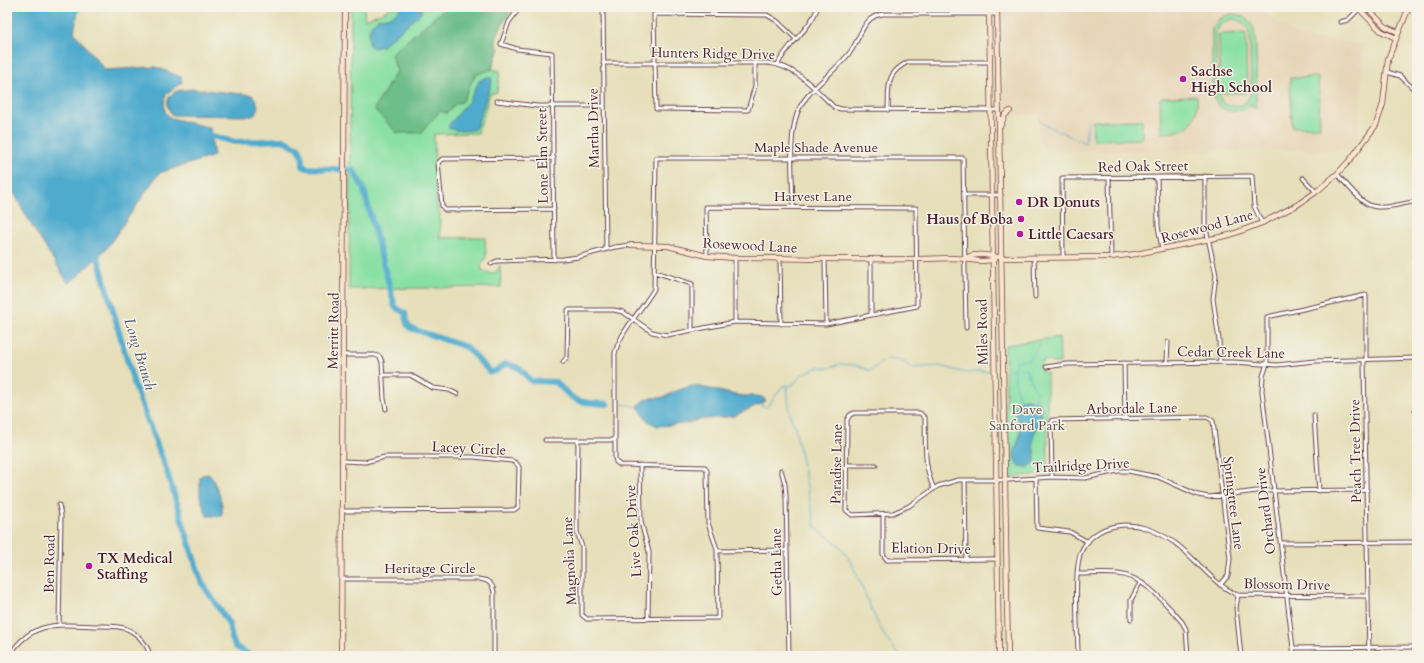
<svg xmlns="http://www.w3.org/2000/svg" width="1424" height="663" font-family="Cardo,serif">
  <rect width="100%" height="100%" fill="#f7f3e8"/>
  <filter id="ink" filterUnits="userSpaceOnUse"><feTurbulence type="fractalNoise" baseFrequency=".025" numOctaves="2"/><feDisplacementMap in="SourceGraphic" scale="8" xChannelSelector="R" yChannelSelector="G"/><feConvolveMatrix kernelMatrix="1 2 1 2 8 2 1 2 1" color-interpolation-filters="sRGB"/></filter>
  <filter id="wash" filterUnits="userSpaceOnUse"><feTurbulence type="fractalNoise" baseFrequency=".012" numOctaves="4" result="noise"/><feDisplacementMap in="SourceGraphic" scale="16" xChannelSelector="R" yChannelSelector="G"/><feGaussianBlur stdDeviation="0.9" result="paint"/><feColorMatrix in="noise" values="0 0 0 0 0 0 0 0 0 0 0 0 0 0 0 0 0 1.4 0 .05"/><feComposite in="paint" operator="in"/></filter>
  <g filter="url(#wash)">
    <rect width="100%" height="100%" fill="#e6dfba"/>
    <!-- built -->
    <path fill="#e6d5b7" d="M1002 7H1256L1299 37 1364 44 1358 141 1351 150 1046 151 1039 141V115L1005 114Z"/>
    <!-- green -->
    <path fill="#89e0a4" stroke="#6a8068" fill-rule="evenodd" d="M351 7H364L365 19 386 11 390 7H447L391 54 397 71 374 109 421 133 440 111 447 113 456 103 462 102 475 75 492 69 500 71 497 92 490 94 478 133 434 134 435 175 438 211 440 214V238L485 237 486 257 481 265 482 270 492 274 497 271 500 265 501 287 349 289Z
      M1230 14C1239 14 1247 17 1252 25 1259 38 1255 90 1256 107H1251V104C1236 117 1215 112 1212 91V29L1218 20ZM1231 19C1241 19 1248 25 1250 36L1251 93C1246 107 1233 110 1222 102L1217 91 1216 32 1221 24Z
      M1246 33 1247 93H1220L1219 34Z
      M1318 77 1320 127H1292L1290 78Z
      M1197 96C1199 123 1187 133 1161 133L1160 99 1163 97Z
      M1142 120V139L1093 140V121Z
      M1059 337 1060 363H1052L1047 360 1042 362 1040 366 1042 372 1047 373 1048 474 1007 477 1005 345Z"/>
    <!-- forest -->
    <path fill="#6ebe8a" stroke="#5c6e5a" d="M447 7H513C507 17 494 35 496 46L499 48 492 69 475 75 462 102 456 103 447 113 440 111 421 133H397L374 109 397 71 391 54Z"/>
    <!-- water -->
    <path fill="#50abce" stroke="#4d657c" d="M7 7H79L74 32 105 70 156 67 181 77 182 82 166 94 164 104 165 112 171 118 210 128 214 156 159 173 106 249 69 284 33 228 7 180Z
      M402 7H421V13L382 46 374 48 369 45V31L372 24 379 18 392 16Z
      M487 77 491 78 492 81 476 128C469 132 455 131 449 128V125L469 101 479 81Z
      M194 89 252 95C258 101 259 107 256 114L252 116 172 115 167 105C169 89 181 90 194 89Z
      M693 386C713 388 733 397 752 396 758 396 763 396 766 401L734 416 697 420 689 423 672 425 657 426 648 421 638 407C644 394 658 400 666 396 675 391 683 388 693 386Z
      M1027 399 1040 403C1046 422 1032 428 1033 443 1033 450 1036 455 1035 462L1029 467 1019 466C1008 453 1021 444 1020 430 1019 422 1015 416 1014 409L1020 400Z
      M209 474C215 480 226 508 221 516H207L200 496V477L202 475Z"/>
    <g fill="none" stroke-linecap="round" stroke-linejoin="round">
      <!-- stream -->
      <path stroke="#50abce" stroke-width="1" d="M1040 119 1043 124 1085 143 1088 121
        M1014 368 1015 361 1029 360 1040 344
        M1019 368 1026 369 1036 393
        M1009 370 1014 368 1016 390 1020 400
        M787 386 793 385 801 375 819 367 828 368 840 364 856 365 870 371 885 360 889 359 902 361 912 368 939 366 967 373 989 371
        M1035 400V396
        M622 404 639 407
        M760 405 767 407 783 386H787L790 416 795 427 815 526C822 535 835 539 843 550 866 583 871 626 900 656"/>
      <!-- river -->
      <path stroke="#50abce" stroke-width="6" d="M205 134 235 142 283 140 299 148 303 159V166L307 168 353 170 363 187 395 307 405 313 407 324 410 328 466 347 490 372 496 371 505 364C521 367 521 370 531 381L556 382C577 405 578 402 607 404
        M96 251 134 384 166 469 201 581 229 624 232 639 236 647 252 656"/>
    </g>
  </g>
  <g filter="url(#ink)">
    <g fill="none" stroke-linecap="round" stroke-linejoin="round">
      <!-- street casing -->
      <g stroke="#613c40" stroke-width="5">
        <path id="street" d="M520 7 509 22 501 44 517 49 552 53 554 260
          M603 7 606 249
          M1288 8V7
          M1340 22 1348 20 1359 9
          M755 62V86L748 110 656 109 654 14 767 15 777 21 796 39
          M603 63H768C796 66 814 88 834 107L841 109 999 110
          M778 64C788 43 810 30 818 7
          M1387 72 1400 76 1417 92
          M497 101 537 106H604
          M888 110C889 87 885 73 908 62H990
          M554 158 442 159 438 163 442 206 445 210 554 209
          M1337 174C1371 211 1366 212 1417 201
          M1205 176V224L1216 275 1213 299 1219 340 1220 362
          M1157 177 1158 226 1162 249
          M1109 178 1111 257
          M1303 178 1316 192
          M964 195H1001
          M793 207C793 178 786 126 803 102 816 83 837 70 851 51 861 37 863 16 883 14H997
          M1415 256 1417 255
          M1034 257 1035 297
          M1063 257 1062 178 1252 176 1254 206 1262 223
          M780 258 781 324
          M825 259 826 324
          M871 259V315
          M491 264 497 261 563 259 578 257 615 247 631 245
          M655 272 692 284V330
          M735 322V258
          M344 355H375L380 357 382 362 384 399 386 409
          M1364 360 1369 656
          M563 362 567 357 568 310H614L623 312 652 332 667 335 735 322 826 324 917 306 916 208 706 207 707 256
          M1167 362 1168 342
          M1124 363 1125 419
          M1046 367 1067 364 1233 362 1277 365 1315 361 1417 358
          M383 375H410L433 388 449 390 457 394
          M1415 410H1417
          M1314 415 1319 491
          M545 440H615
          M578 440 577 518V532L582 547V615L587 619 718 618 717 549 708 523 707 471 705 467 620 465 616 462 615 458V353C621 330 642 310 654 289L656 158H963L966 328
          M640 465 641 522 649 552 648 619
          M847 465H876
          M781 470 785 484 786 496 789 656
          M1052 477 1051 424 1053 420 1207 417 1213 421 1230 558 1228 576 1220 585
          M1036 478 1037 528 1070 532 1088 542
          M965 480 966 560
          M934 489C923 466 926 442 925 418L920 413H854L850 415 847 420 846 510 852 515 893 513 909 506 938 486 958 480H1009L1052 477 1085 478 1118 471H1128L1158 477 1198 495 1209 497 1257 491 1367 490
          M342 511 514 510 518 507 519 467 516 463 512 461 474 457H385L365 462 342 461
          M883 515V554L887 560 997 559
          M1280 543 1417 542
          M717 551 787 550
          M1078 574C1091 574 1105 573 1118 574 1144 576 1166 604 1182 622L1186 629 1188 656
          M342 579H475C485 579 492 581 494 592V656
          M1238 595 1236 608 1241 656
          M1131 619V600L1140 583
          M59 625 61 515 59 505
          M1293 648 1417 647
          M14 656 13 652C14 647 18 644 22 640 42 621 68 625 94 626 105 626 117 625 127 629 138 634 148 645 150 656
          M1078 656C1078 634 1073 570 1081 552 1087 538 1101 528 1116 526 1138 522 1157 531 1175 543 1197 559 1213 585 1238 595L1368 596
          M1294 656 1262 391 1263 376 1267 364V317L1366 295V360"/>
      </g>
      <!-- secondary casing -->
      <g stroke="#613c40" stroke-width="6">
        <path id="secondary" d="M989 7 999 656
          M997 7 1008 656
          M1357 7 1381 31 1396 38
          M1366 7 1386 27 1398 32
          M1001 125 1005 115 1010 111
          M631 245 668 246 707 256 735 258C808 258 880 261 953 258 967 258 981 264 995 259
          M965 258C979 252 990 256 1005 258L1111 257 1136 254 1230 235 1262 223 1297 205 1316 192 1337 174 1350 160 1376 125 1383 104 1388 59 1409 7
          M341 656 345 7"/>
      </g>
      <!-- street -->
      <use href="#street" stroke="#fff" stroke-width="3"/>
      <!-- secondary -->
      <use href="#secondary" stroke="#fce5cf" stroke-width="4.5"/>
    </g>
  </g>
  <!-- markers -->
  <g fill="#b5179e" stroke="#f7f3e8" stroke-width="1.5">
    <circle cx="1183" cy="79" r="4"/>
    <circle cx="1019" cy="202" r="4"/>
    <circle cx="1021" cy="219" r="4"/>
    <circle cx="1020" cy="234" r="4"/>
    <circle cx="89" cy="566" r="4"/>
  </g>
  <g text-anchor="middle" stroke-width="3" stroke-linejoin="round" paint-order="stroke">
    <!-- street labels -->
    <g font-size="14" fill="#4a1f2b" stroke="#f7f3e8">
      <text transform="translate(713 53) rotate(1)" y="5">Hunters Ridge Drive</text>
      <text transform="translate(593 128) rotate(-91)" y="5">Martha Drive</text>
      <text x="816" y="152">Maple Shade Avenue</text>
      <text transform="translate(542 156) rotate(-91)" y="5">Lone Elm Street</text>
      <text transform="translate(1143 166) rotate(-1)" y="5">Red Oak Street</text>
      <text x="813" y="201">Harvest Lane</text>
      <text transform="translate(1207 226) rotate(-15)" y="5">Rosewood Lane</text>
      <text transform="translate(750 245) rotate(3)" y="5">Rosewood Lane</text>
      <text transform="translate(333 331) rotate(-89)" y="5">Merritt Road</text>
      <text transform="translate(982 332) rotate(-91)" y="5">Miles Road</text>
      <text transform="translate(1231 352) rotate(1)" y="5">Cedar Creek Lane</text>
      <text transform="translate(1132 408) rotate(-1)" y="5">Arbordale Lane</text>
      <text transform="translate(469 448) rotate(3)" y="5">Lacey Circle</text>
      <text transform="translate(1355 451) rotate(-91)" y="5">Peach Tree Drive</text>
      <text transform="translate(836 464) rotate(-89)" y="5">Paradise Lane</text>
      <text transform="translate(1081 465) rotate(-3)" y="5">Trailridge Drive</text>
      <text transform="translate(1234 503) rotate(83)" y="5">Springtree Lane</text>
      <text transform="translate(1265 511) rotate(-97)" y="5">Orchard Drive</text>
      <text transform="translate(633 531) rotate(-94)" y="5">Live Oak Drive</text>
      <text transform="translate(931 548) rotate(1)" y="5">Elation Drive</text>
      <text transform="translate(569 561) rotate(-93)" y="5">Magnolia Lane</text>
      <text transform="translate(776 562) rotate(-91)" y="5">Getha Lane</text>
      <text transform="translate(49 564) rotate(-89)" y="5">Ben Road</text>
      <text x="430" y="573">Heritage Circle</text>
      <text transform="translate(1287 584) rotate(1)" y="5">Blossom Drive</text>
    </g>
    <!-- poi labels -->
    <g font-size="14" font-weight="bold" fill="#4a1f2b" stroke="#f7f3e8" text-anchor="start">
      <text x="1191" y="76">Sachse<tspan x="1191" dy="16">High School</tspan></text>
      <text x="1027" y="207">DR Donuts</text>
      <text x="1013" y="224" text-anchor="end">Haus of Boba</text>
      <text x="1028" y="239">Little Caesars</text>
      <text x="97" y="563">TX Medical<tspan x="97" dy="16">Staffing</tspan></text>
    </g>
    <!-- park labels -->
    <g font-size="14" fill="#5a4f49" stroke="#f7f3e8">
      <text x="1027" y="414">Dave<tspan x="1027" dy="16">Sanford Park</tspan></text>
    </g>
    <!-- water labels -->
    <g font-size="15" font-style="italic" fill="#4c576c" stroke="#f7f3e8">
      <text transform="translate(140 354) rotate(73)" y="5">Long Branch</text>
    </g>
  </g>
  <!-- margin -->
  <rect width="1424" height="663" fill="none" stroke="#f7f3e8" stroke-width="24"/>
</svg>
